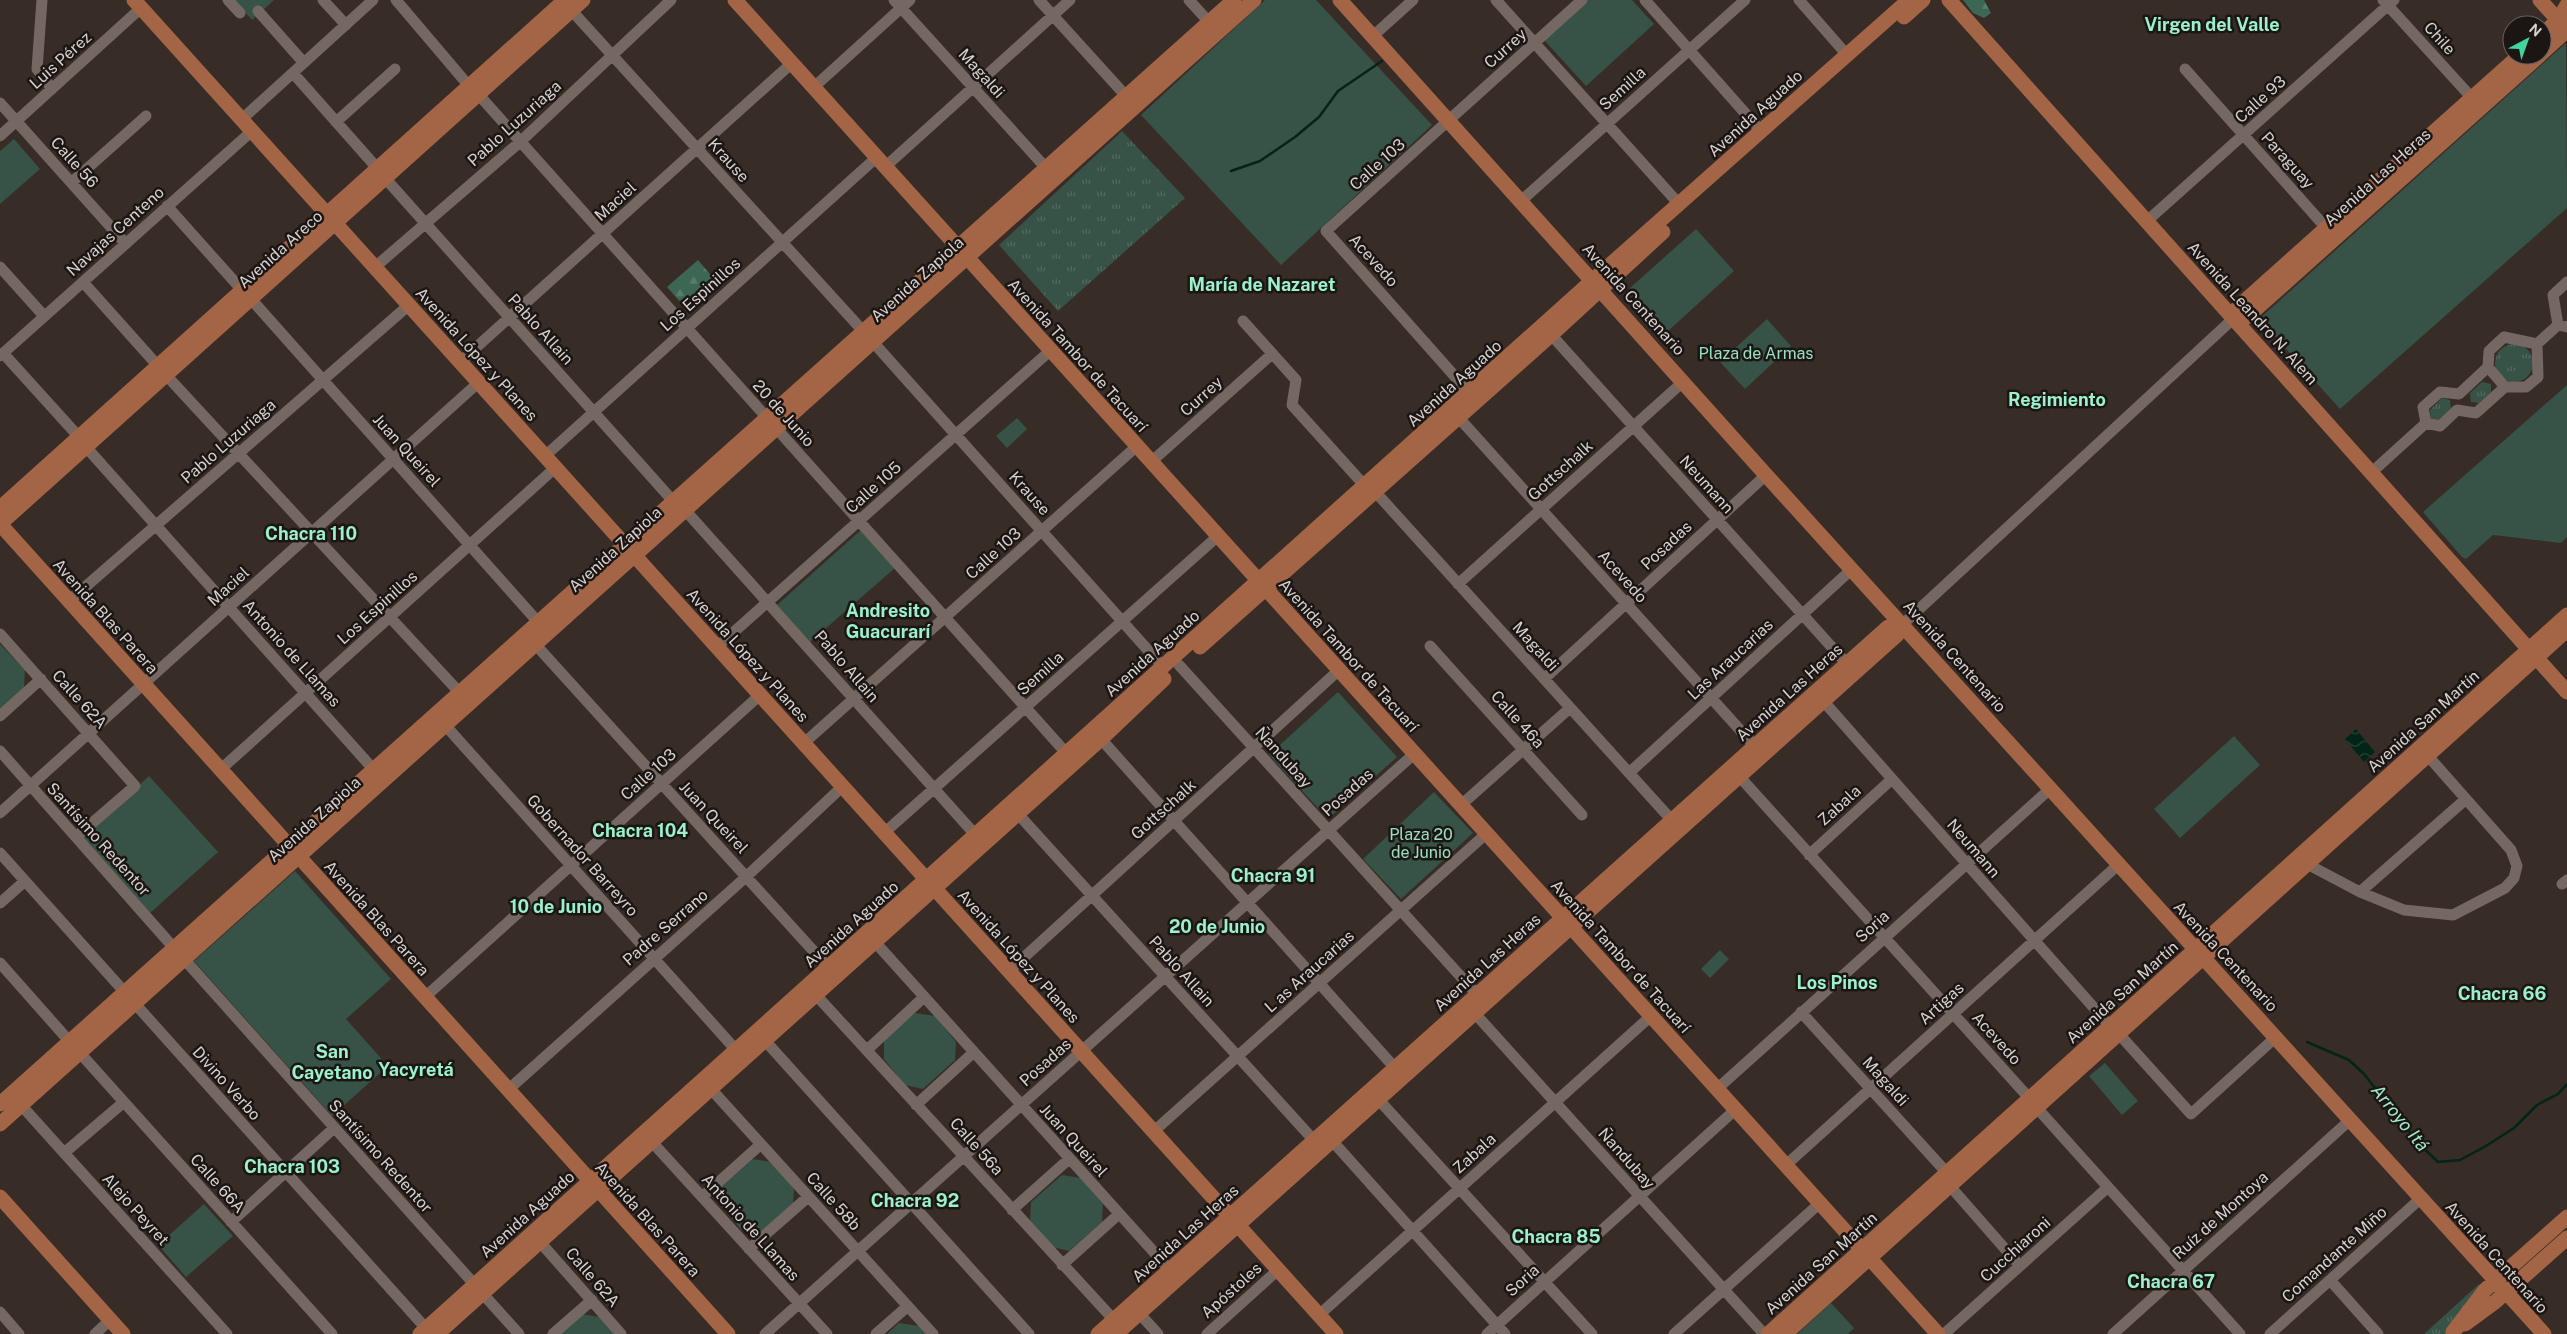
<svg xmlns="http://www.w3.org/2000/svg" width="2567" height="1334" font-family="'Public Sans',sans-serif">
  <defs>
    <pattern id="grass-tufts" width="24" height="20" patternUnits="userSpaceOnUse" patternTransform="scale(1.25)"><rect width="24" height="20" fill="#375246"/><path d="M3 7l-1-3M5 7V3M7 7l1-3M15 17l-1-3M17 17v-4M19 17l1-3" fill="none" stroke="#536a60"/></pattern>
    <pattern id="forest-firs" width="22" height="20" patternUnits="userSpaceOnUse" patternTransform="scale(1.25)"><rect width="22" height="20" fill="#3d6755"/><path d="M5 1l3.5 6h-7zM16 11l3.5 6h-7z" fill="#587c6c"/></pattern>
    <pattern id="water-waves" width="16" height="10" patternUnits="userSpaceOnUse" patternTransform="scale(1.25)"><rect width="16" height="10" fill="#032418"/><path d="M0 5q4-4 8 0t8 0" fill="none" stroke="#274338"/></pattern>
  </defs>
  <rect width="100%" height="100%" fill="#382c27"/>
  <!-- grass -->
  <path fill="url(#grass-tufts)" d="M1122 131 1185 198 1058 311 999 245Z
    M2495 363a19 19 0 1 1 38 0a19 19 0 1 1-38 0Z
    M2482 382 2491 384V392L2479 403 2471 402 2470 393Z
    M2442 398 2450 400 2451 408 2438 420 2431 418 2430 410Z
    M2479 1284 2496 1303 2461 1334H2424Z"/>
  <!-- forest -->
  <path fill="url(#forest-firs)" d="M1963 0H1984L1991 13 1984 18 1973 13Z
    M698 260 715 280 689 303 683 305 667 287Z"/>
  <!-- park -->
  <path fill="#375246" d="M234 0H274L252 20Z
    M1265 0H1316L1432 125 1281 265 1141 115Z
    M1588 0H1632L1654 24 1586 86 1544 40Z
    M2566 43 2567 208 2340 409 2259 319Z
    M14 139 40 169 0 204V151Z
    M1696 229 1734 271 1668 331 1630 288Z
    M1767 319 1791 346 1745 389 1720 362Z
    M2567 385V537L2561 543 2493 535 2466 559 2462 557 2423 512Z
    M1017 418 1027 429 1007 448 996 436Z
    M861 530 895 568 810 642 777 605Z
    M0 644 25 670 24 688 0 709Z
    M1338 692 1397 757 1328 819 1269 755Z
    M2234 736 2260 765 2180 838 2154 809Z
    M149 776 218 852 149 914 83 838Z
    M1434 792 1473 833 1401 899 1363 859Z
    M295 871 391 979 346 1019 388 1066 332 1116 194 961Z
    M1720 950 1729 959 1710 978 1701 969Z
    M915 1013 935 1016 956 1042 955 1060 923 1089 905 1085 884 1059V1040Z
    M2105 1063 2138 1101 2122 1115 2089 1076Z
    M753 1159 772 1162 794 1188 793 1206 760 1235 742 1231 721 1206 722 1186Z
    M1062 1175 1081 1178 1103 1204 1102 1222 1069 1251 1052 1247 1030 1222 1031 1202Z
    M204 1204 233 1236 186 1277 158 1245Z
    M1831 1303 1854 1328 1848 1334H1797Z
    M581 1314 600 1317 614 1334H558Z
    M899 1323 919 1326 925 1334H887Z"/>
  <!-- water -->
  <path fill="url(#water-waves)" d="M2356 729 2375 752 2364 762 2345 739Z"/>
  <g fill="none" stroke-linecap="round" stroke-linejoin="round">
    <!-- stream -->
    <path stroke="#032418" stroke-width="2.5" d="M1231 171 1260 161 1295 137 1319 117 1338 91 1382 61
      M2307 1042 2349 1060 2364 1074 2419 1144 2438 1162 2460 1160 2486 1146 2514 1128 2537 1105 2558 1094 2567 1084"/>
    <!-- minor -->
    <path stroke="#756761" stroke-width="11" d="M42 0 37 69 52 89
      M228 0 240 13
      M323 0 346 25
      M396 0 469 86
      M894 0 1046 168
      M1039 0 1126 96
      M1189 0 1209 22
      M1496 0 1679 204
      M1645 0 1761 131
      M1799 0 1847 55
      M2383 0 2472 98
      M258 11 304 63
      M572 11 863 331
      M1373 36 1413 0
      M2185 69 2327 229
      M293 73 377 168
      M814 87 910 0
      M478 94 1067 754
      M0 103 126 244
      M242 119 373 0
      M336 122 395 69
      M0 136 141 8
      M885 167 1070 0
      M385 178 673 501
      M72 182 146 116
      M1521 201 1745 0
      M167 206 242 290
      M2147 221 2394 0
      M0 267 44 316
      M375 267 520 142 671 0
      M83 282 158 366
      M251 299 538 622
      M1243 321 1296 380 1292 405 1365 486
      M2558 325 2553 295 2567 282
      M1546 329 1847 664
      M873 342 1163 667
      M3 353 79 437
      M0 356 252 131
      M460 362 792 63
      M2488 367 2505 387
      M166 375 460 693
      M1474 398 1326 231 1582 0
      M1459 418 1759 751
      M2426 423 2440 426 2457 410 2476 413 2505 387H2526L2538 377 2537 344 2558 325 2567 327
      M2426 423 2423 407 2440 392 2459 394 2488 367 2489 351 2504 337 2537 344
      M86 447 374 770
      M545 456 877 157
      M1151 462 1272 354
      M2372 472 2426 423
      M1371 487 1677 826
      M685 510 980 840
      M1458 584 1684 381
      M69 601 409 305
      M1903 624 2234 318
      M0 634 135 786 76 837
      M535 644 828 967
      M1430 646 1582 815
      M717 647 1051 350
      M1179 665 1482 1000
      M1544 679 1766 475
      M1818 695 2110 1026
      M0 716 41 679
      M445 725 736 1050
      M1101 739 1395 1068
      M804 743 1137 446
      M0 751 174 948
      M220 770 555 468
      M1629 773 1852 569
      M1739 776 2030 1099
      M1461 805 1570 708
      M0 813 478 383
      M1018 814 1319 1146
      M884 833 1218 536
      M0 853 431 1334
      M1809 855 1892 779
      M2307 864 2360 892 2404 910 2453 915 2505 888 2514 878 2517 866 2511 850 2428 756
      M2562 884 2567 880
      M2360 892 2466 799
      M0 903 25 881
      M875 942 1170 1270
      M184 959 475 1285
      M0 963 70 1042
      M1009 971 1339 670
      M816 995 1114 1320
      M425 997 760 695
      M1471 1009 1764 1334
      M1801 1012 1947 1173
      M2119 1034 2191 1114 2276 1037
      M760 1035 1029 1334
      M867 1050 924 997
      M80 1053 332 1334
      M711 1089 933 1334
      M1717 1089 2050 789
      M508 1090 747 876 842 787
      M1378 1099 1592 1334
      M21 1105 227 1334
      M916 1105 974 1052
      M2037 1108 2240 1334
      M1153 1132 1487 833
      M1327 1135 1505 1334
      M652 1142 827 1334
      M64 1153 124 1102
      M1786 1165 2119 864
      M1950 1186 2020 1266
      M702 1197 761 1144
      M1012 1210 1069 1159
      M231 1222 334 1128
      M540 1242 621 1334
      M749 1249 808 1197
      M1062 1265 1119 1214
      M2330 1280 2378 1334
      M483 1294 519 1334
      M0 1312 19 1334
      M1139 1313 1158 1334
      M1319 1315 1651 1016
      M95 1334 110 1320
      M553 1334 592 1300
      M765 1334 1414 754
      M876 1334 908 1306
      M1207 1334 1278 1270
      M1487 1334 1735 1110
      M1674 1334 1820 1203
      M1944 1334 2107 1188
      M2113 1334 2350 1120
      M2270 1334 2420 1199"/>
    <!-- major -->
    <path stroke="#a46547" stroke-width="15" d="M134 0 1336 1334
      M735 0 1938 1334
      M1340 0 1766 475 2544 1334
      M1949 0 2567 692
      M2540 0 2567 30
      M1904 17 1923 0
      M2542 35 2558 20 2567 5
      M2542 53 2567 30
      M2234 318 2247 317 2540 55
      M2234 318 2238 307 2520 55
      M0 508 565 0
      M0 524 728 1334
      M0 524 583 0
      M1200 647 1551 335 1663 232
      M0 1104 1234 0
      M0 1124 1254 0
      M0 1197 123 1334
      M2465 1324 2495 1302 2567 1238
      M2453 1332 2485 1290 2567 1217
      M420 1334 1593 280 1909 0
      M437 1334 1101 739 1164 679
      M1098 1334 1888 627 1903 624
      M1116 1334 1897 635 1903 624
      M1768 1334 2567 615
      M1785 1334 2567 630"/>
  </g>
  <g text-anchor="middle" stroke-width="5" stroke-linejoin="round" paint-order="stroke">
    <!-- street labels -->
    <g font-size="16" fill="#d9d1cd" stroke="#1b1614">
      <text transform="translate(2440 38) rotate(48)" y="6">Chile</text>
      <text transform="translate(1505 48) rotate(-42)" y="6">Currey</text>
      <text transform="translate(60 60) rotate(-42)" y="6">Luis Pérez</text>
      <text transform="translate(982 73) rotate(48)" y="6">Magaldi</text>
      <text transform="translate(1622 88) rotate(-42)" y="6">Semilla</text>
      <text transform="translate(2260 99) rotate(-42)" y="6">Calle 93</text>
      <text transform="translate(1755 113) rotate(-42)" y="6">Avenida Aguado</text>
      <text transform="translate(514 123) rotate(-42)" y="6">Pablo Luzuriaga</text>
      <text transform="translate(729 160) rotate(48)" y="6">Krause</text>
      <text transform="translate(2288 160) rotate(48)" y="6">Paraguay</text>
      <text transform="translate(75 162) rotate(48)" y="6">Calle 56</text>
      <text transform="translate(1377 164) rotate(-42)" y="6">Calle 103</text>
      <text transform="translate(2377 177) rotate(-42)" y="6">Avenida Las Heras</text>
      <text transform="translate(615 201) rotate(-42)" y="6">Maciel</text>
      <text transform="translate(115 231) rotate(-42)" y="6">Navajas Centeno</text>
      <text transform="translate(280 249) rotate(-42)" y="6">Avenida Areco</text>
      <text transform="translate(1374 260) rotate(48)" y="6">Acevedo</text>
      <text transform="translate(917 279) rotate(-42)" y="6">Avenida Zapiola</text>
      <text transform="translate(700 294) rotate(-42)" y="6">Los Espinillos</text>
      <text transform="translate(1634 299) rotate(48)" y="6">Avenida Centenario</text>
      <text transform="translate(2253 313) rotate(48)" y="6">Avenida Leandro N. Alem</text>
      <text transform="translate(541 329) rotate(48)" y="6">Pablo Allain</text>
      <text transform="translate(477 354) rotate(48)" y="6">Avenida López y Planes</text>
      <text transform="translate(1078 355) rotate(48)" y="6">Avenida Tambor de Tacuarí</text>
      <text transform="translate(1454 383) rotate(-42)" y="6">Avenida Aguado</text>
      <text transform="translate(1201 396) rotate(-42)" y="6">Currey</text>
      <text transform="translate(784 413) rotate(48)" y="6">20 de Junio</text>
      <text transform="translate(228 441) rotate(-41)" y="6">Pablo Luzuriaga</text>
      <text transform="translate(407 450) rotate(48)" y="6">Juan Queirel</text>
      <text transform="translate(1560 470) rotate(-42)" y="6">Gottschalk</text>
      <text transform="translate(1707 484) rotate(48)" y="6">Neumann</text>
      <text transform="translate(873 487) rotate(-42)" y="6">Calle 105</text>
      <text transform="translate(1030 493) rotate(48)" y="6">Krause</text>
      <text transform="translate(1666 545) rotate(-43)" y="6">Posadas</text>
      <text transform="translate(615 549) rotate(-42)" y="6">Avenida Zapiola</text>
      <text transform="translate(993 553) rotate(-42)" y="6">Calle 103</text>
      <text transform="translate(1623 576) rotate(48)" y="6">Acevedo</text>
      <text transform="translate(228 586) rotate(-42)" y="6">Maciel</text>
      <text transform="translate(377 607) rotate(-42)" y="6">Los Espinillos</text>
      <text transform="translate(106 616) rotate(48)" y="6">Avenida Blas Parera</text>
      <text transform="translate(1536 646) rotate(48)" y="6">Magaldi</text>
      <text transform="translate(292 653) rotate(48)" y="6">Antonio de Llamas</text>
      <text transform="translate(1152 653) rotate(-42)" y="6">Avenida Aguado</text>
      <text transform="translate(748 655) rotate(48)" y="6">Avenida López y Planes</text>
      <text transform="translate(1349 655) rotate(48)" y="6">Avenida Tambor de Tacuarí</text>
      <text transform="translate(1955 656) rotate(48)" y="6">Avenida Centenario</text>
      <text transform="translate(1730 659) rotate(-43)" y="6">Las Araucarias</text>
      <text transform="translate(847 666) rotate(49)" y="6">Pablo Allain</text>
      <text transform="translate(1040 673) rotate(-42)" y="6">Semilla</text>
      <text transform="translate(1789 692) rotate(-42)" y="6">Avenida Las Heras</text>
      <text transform="translate(80 699) rotate(48)" y="6">Calle 62A</text>
      <text transform="translate(1518 719) rotate(48)" y="6">Calle 46a</text>
      <text transform="translate(2423 721) rotate(-42)" y="6">Avenida San Martín</text>
      <text transform="translate(1284 757) rotate(48)" y="6">Ñandubay</text>
      <text transform="translate(648 774) rotate(-42)" y="6">Calle 103</text>
      <text transform="translate(1347 792) rotate(-42)" y="6">Posadas</text>
      <text transform="translate(1839 805) rotate(-42)" y="6">Zabala</text>
      <text transform="translate(1163 809) rotate(-42)" y="6">Gottschalk</text>
      <text transform="translate(714 817) rotate(47)" y="6">Juan Queirel</text>
      <text transform="translate(314 819) rotate(-42)" y="6">Avenida Zapiola</text>
      <text transform="translate(99 839) rotate(48)" y="6">Santísimo Redentor</text>
      <text transform="translate(1974 848) rotate(49)" y="6">Neumann</text>
      <text transform="translate(583 855) rotate(48)" y="6">Gobernador Barreyro</text>
      <text transform="translate(377 918) rotate(48)" y="6">Avenida Blas Parera</text>
      <text transform="translate(851 924) rotate(-42)" y="6">Avenida Aguado</text>
      <text transform="translate(1872 926) rotate(-42)" y="6">Soria</text>
      <text transform="translate(665 927) rotate(-41)" y="6">Padre Serrano</text>
      <text transform="translate(1019 956) rotate(48)" y="6">Avenida López y Planes</text>
      <text transform="translate(1621 956) rotate(48)" y="6">Avenida Tambor de Tacuarí</text>
      <text transform="translate(2226 956) rotate(47)" y="6">Avenida Centenario</text>
      <text transform="translate(1487 962) rotate(-42)" y="6">Avenida Las Heras</text>
      <text transform="translate(1182 971) rotate(48)" y="6">Pablo Allain</text>
      <text transform="translate(1309 971) rotate(-42)" y="6">L as Araucarias</text>
      <text transform="translate(2122 992) rotate(-42)" y="6">Avenida San Martín</text>
      <text transform="translate(1941 1003) rotate(-42)" y="6">Artigas</text>
      <text transform="translate(1997 1038) rotate(48)" y="6">Acevedo</text>
      <text transform="translate(1045 1062) rotate(-42)" y="6">Posadas</text>
      <text transform="translate(1886 1081) rotate(48)" y="6">Magaldi</text>
      <text transform="translate(227 1083) rotate(48)" y="6">Divino Verbo</text>
      <text transform="translate(1074 1140) rotate(48)" y="6">Juan Queirel</text>
      <text transform="translate(977 1146) rotate(48)" y="6">Calle 56a</text>
      <text transform="translate(1474 1153) rotate(-42)" y="6">Zabala</text>
      <text transform="translate(381 1156) rotate(48)" y="6">Santísimo Redentor</text>
      <text transform="translate(1627 1158) rotate(48)" y="6">Ñandubay</text>
      <text transform="translate(218 1183) rotate(48)" y="6">Calle 66A</text>
      <text transform="translate(834 1201) rotate(48)" y="6">Calle 58b</text>
      <text transform="translate(136 1209) rotate(48)" y="6">Alejo Peyret</text>
      <text transform="translate(527 1214) rotate(-42)" y="6">Avenida Aguado</text>
      <text transform="translate(2220 1215) rotate(-42)" y="6">Ruíz de Montoya</text>
      <text transform="translate(648 1219) rotate(48)" y="6">Avenida Blas Parera</text>
      <text transform="translate(751 1227) rotate(48)" y="6">Antonio de Llamas</text>
      <text transform="translate(1185 1233) rotate(-42)" y="6">Avenida Las Heras</text>
      <text transform="translate(2015 1249) rotate(-42)" y="6">Cucchiaroni</text>
      <text transform="translate(2334 1254) rotate(-42)" y="6">Comandante Miño</text>
      <text transform="translate(2497 1257) rotate(48)" y="6">Avenida Centenario</text>
      <text transform="translate(1821 1263) rotate(-42)" y="6">Avenida San Martín</text>
      <text transform="translate(593 1277) rotate(49)" y="6">Calle 62A</text>
      <text transform="translate(1522 1280) rotate(-42)" y="6">Soria</text>
      <text transform="translate(1231 1290) rotate(-42)" y="6">Apóstoles</text>
    </g>
    <!-- park labels -->
    <g font-size="16" fill="#98e1c0" stroke="#1b1614">
      <text x="1756" y="359">Plaza de Armas</text>
      <text x="1421" y="840">Plaza 20<tspan x="1421" dy="18">de Junio</tspan></text>
    </g>
    <!-- neighbourhood labels -->
    <g font-size="18" font-weight="bold" fill="#9af1cb" stroke="#1b1614">
      <text x="2212" y="31">Virgen del Valle</text>
      <text x="1262" y="291">María de Nazaret</text>
      <text x="2057" y="406">Regimiento</text>
      <text x="311" y="540">Chacra 110</text>
      <text x="888" y="617">Andresito<tspan x="888" dy="21">Guacurarí</tspan></text>
      <text x="640" y="837">Chacra 104</text>
      <text x="1273" y="882">Chacra 91</text>
      <text x="556" y="913">10 de Junio</text>
      <text x="1217" y="933">20 de Junio</text>
      <text x="1837" y="989">Los Pinos</text>
      <text x="2502" y="1000">Chacra 66</text>
      <text x="332" y="1058">San<tspan x="332" dy="21">Cayetano</tspan></text>
      <text x="416" y="1076">Yacyretá</text>
      <text x="292" y="1173">Chacra 103</text>
      <text x="915" y="1207">Chacra 92</text>
      <text x="1556" y="1243">Chacra 85</text>
      <text x="2171" y="1288">Chacra 67</text>
    </g>
    <!-- water labels -->
    <g font-size="18" font-style="italic" fill="#a2ebca" stroke="#1b1614">
      <text transform="translate(2400 1118) rotate(51)" y="6">Arroyo Itá</text>
    </g>
  </g>
  <!-- north arrow -->
  <g transform="translate(2527 40) rotate(41)"><circle r="24" fill="#1b1614" stroke="#67615e"/>
  <path d="M0-4L9 19L0 12L-9 19Z" fill="#42d4a0"/>
  <text y="-8" font-size="14" font-weight="bold" text-anchor="middle" fill="#d9d1cd">N</text>
  </g>
</svg>
